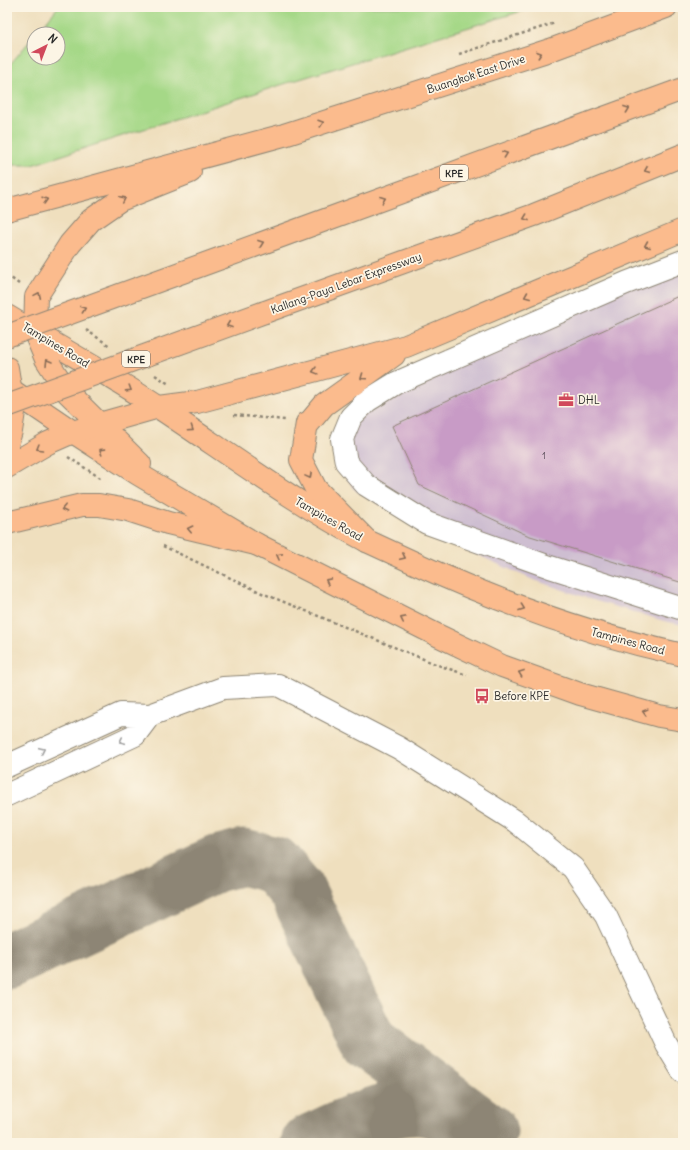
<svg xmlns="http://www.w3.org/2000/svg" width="690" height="1150" font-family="Delius,sans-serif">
  <rect width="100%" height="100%" fill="#fcf5e5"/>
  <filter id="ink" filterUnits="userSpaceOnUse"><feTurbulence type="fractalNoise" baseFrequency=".025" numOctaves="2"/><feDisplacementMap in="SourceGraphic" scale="8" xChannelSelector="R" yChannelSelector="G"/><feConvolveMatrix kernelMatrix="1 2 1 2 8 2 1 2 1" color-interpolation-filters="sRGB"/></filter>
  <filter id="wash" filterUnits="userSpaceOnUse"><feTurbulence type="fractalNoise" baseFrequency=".012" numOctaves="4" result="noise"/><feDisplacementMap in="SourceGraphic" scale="16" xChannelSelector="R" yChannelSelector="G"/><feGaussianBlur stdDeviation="0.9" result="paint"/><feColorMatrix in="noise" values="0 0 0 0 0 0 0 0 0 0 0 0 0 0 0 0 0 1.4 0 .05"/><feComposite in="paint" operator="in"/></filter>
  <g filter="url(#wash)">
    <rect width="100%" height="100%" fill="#efdfbe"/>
    <!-- industrial -->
    <path fill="#cebed1" d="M683 255V625L664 621 596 601 531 579 429 533 355 490 340 468 343 413Z"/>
    <!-- green -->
    <path fill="#a5d887" stroke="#688259" d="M58 7H535L290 82 32 165H7V68L34 36V58H58V34H36Z"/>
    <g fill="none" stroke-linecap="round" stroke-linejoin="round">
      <!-- taxiway -->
      <path stroke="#8d8574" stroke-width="57" d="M7 961 216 864 243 857 275 865 297 891 369 1043 489 1132
        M309 1143C340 1129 382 1107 416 1107 431 1107 456 1117 469 1123"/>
    </g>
    <g id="blocks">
      <!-- building -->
      <path fill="#c89bc6" d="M683 294V583L527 535 419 485 392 426Z"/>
    </g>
  </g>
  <g filter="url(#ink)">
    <use href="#blocks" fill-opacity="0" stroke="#8d8574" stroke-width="1"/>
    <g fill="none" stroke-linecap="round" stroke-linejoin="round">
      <!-- minor casing -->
      <g stroke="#8d8574" stroke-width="24">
        <path id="minor" d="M683 261 626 283 396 383 367 401 351 417 342 439 346 462 366 485 427 523 550 567 683 609
          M7 766 121 714 150 715 223 688 278 685 399 748 515 821 573 868 606 916 666 1044 683 1072
          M7 795 135 735 150 715"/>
      </g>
      <!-- major casing -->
      <g stroke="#8d8574" stroke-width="24">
        <path id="major" d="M7 210 284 135 553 49 666 7
          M7 316C58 347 111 375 161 409 229 454 295 503 367 541 384 549 402 557 419 565 504 604 592 635 683 655
          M11 390 73 432 138 474 256 544 435 634 502 666 580 694 659 716 683 720
          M140 464 68 393 46 359 35 333 36 297 70 244 91 220 120 200 190 172"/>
      </g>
      <!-- highway casing -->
      <g stroke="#8d8574" stroke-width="24">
        <path id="highway" d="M224 257 683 89
          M265 312 534 215 683 155
          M7 368 14 412 11 431 7 445
          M7 467 48 443 73 432 99 424 159 407 197 402 406 346 683 230
          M7 523 82 505H99L128 510 168 523 256 544
          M367 541 316 489 301 460 307 423H309L324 405 394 355"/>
      </g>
      <!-- path -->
      <path stroke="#8d8574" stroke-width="2.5" stroke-dasharray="3 3" stroke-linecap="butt" d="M459 54 555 23
        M7 275 19 284
        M86 330 110 346
        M155 375 169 384
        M234 415 285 420
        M68 457 102 479
        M163 546 262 593 438 665 467 675"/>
      <!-- minor -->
      <use href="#minor" stroke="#fff" stroke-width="22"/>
      <!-- major -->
      <use href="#major" stroke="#fbbb8d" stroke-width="22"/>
      <!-- highway -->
      <use href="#highway" stroke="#fbbb8d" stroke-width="22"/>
      <!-- highway-bridge casing -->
      <g stroke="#8d8574" stroke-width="24" stroke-linecap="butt">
        <path id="highway-bridge" d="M7 336 224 257
          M7 406 265 312"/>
      </g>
      <!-- highway-bridge -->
      <use href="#highway-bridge" stroke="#fbbb8d" stroke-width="22"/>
    </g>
    <!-- one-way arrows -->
    <defs><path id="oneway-chevron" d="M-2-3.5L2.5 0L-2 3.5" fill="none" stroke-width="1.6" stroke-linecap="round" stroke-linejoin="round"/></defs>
    <g stroke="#896c57">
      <use href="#oneway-chevron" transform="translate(539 54) rotate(-18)"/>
      <use href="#oneway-chevron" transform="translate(627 109) rotate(-20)"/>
      <use href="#oneway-chevron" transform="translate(321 123) rotate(-18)"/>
      <use href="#oneway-chevron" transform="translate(505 154) rotate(-20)"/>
      <use href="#oneway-chevron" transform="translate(647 170) rotate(158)"/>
      <use href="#oneway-chevron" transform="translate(123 199) rotate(-26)"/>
      <use href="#oneway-chevron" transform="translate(383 199) rotate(-20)"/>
      <use href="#oneway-chevron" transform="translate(45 200) rotate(-16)"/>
      <use href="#oneway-chevron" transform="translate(526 218) rotate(160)"/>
      <use href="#oneway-chevron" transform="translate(261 243) rotate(-20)"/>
      <use href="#oneway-chevron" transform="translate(647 245) rotate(157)"/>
      <use href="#oneway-chevron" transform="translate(38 295) rotate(-66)"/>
      <use href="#oneway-chevron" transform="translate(527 296) rotate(157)"/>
      <use href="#oneway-chevron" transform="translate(83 309) rotate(-20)"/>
      <use href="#oneway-chevron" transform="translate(229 325) rotate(160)"/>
      <use href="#oneway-chevron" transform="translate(48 362) rotate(-121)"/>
      <use href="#oneway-chevron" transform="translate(315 371) rotate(165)"/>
      <use href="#oneway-chevron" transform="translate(363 377) rotate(145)"/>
      <use href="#oneway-chevron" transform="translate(129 389) rotate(32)"/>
      <use href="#oneway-chevron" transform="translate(191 429) rotate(34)"/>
      <use href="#oneway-chevron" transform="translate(39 448) rotate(150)"/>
      <use href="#oneway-chevron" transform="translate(102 451) rotate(-147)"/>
      <use href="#oneway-chevron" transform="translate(309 476) rotate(62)"/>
      <use href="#oneway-chevron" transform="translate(64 509) rotate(167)"/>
      <use href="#oneway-chevron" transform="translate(190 529) rotate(-167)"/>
      <use href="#oneway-chevron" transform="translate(279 556) rotate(-152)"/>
      <use href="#oneway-chevron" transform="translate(403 557) rotate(25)"/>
      <use href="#oneway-chevron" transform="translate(328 581) rotate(-153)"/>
      <use href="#oneway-chevron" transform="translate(522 608) rotate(20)"/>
      <use href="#oneway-chevron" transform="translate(403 619) rotate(-154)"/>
      <use href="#oneway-chevron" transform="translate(521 673) rotate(-160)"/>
      <use href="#oneway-chevron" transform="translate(645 712) rotate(-165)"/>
    </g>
    <g stroke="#a0a0a0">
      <use href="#oneway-chevron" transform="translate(122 741) rotate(155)"/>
      <use href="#oneway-chevron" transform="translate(42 750) rotate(-25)"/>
    </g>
  </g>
  <!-- icons -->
  <defs>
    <g id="office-bare" transform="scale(1.2)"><path d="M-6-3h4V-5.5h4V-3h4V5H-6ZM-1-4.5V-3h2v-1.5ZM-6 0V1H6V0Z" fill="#d1495b" stroke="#fcf5e5" stroke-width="2.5" paint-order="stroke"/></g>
    <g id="bus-bare" transform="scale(1.2)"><path d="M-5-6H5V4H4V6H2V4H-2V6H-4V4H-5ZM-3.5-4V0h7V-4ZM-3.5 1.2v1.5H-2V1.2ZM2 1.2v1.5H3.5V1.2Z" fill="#d1495b" stroke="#fcf5e5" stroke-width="2.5" paint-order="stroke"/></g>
  </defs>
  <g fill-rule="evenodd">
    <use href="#office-bare" x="566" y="400"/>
    <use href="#bus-bare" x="482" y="696"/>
  </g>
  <g text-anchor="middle" stroke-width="3.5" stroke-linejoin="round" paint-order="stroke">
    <!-- number labels -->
    <g font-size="9" fill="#524752">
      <text x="544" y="459">1</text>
    </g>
    <!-- shield labels -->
    <g fill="#fcf5e5" stroke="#6a6863" stroke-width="1">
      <rect x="440" y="165" width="28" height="16" rx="3"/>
      <rect x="122" y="351" width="28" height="16" rx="3"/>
    </g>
    <g font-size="10" font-weight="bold" fill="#2b2b2b">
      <text x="454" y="177">KPE</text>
      <text x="136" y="363">KPE</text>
    </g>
    <!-- street labels -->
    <g font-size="11" fill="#2b2b2b" stroke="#fcf5e5">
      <text transform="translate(476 74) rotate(-18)" y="4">Buangkok East Drive</text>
      <text transform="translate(346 283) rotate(-20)" y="4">Kallang-Paya Lebar Expressway</text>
      <text transform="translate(56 345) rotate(31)" y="4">Tampines Road</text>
      <text transform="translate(329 519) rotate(30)" y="4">Tampines Road</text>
      <text transform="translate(628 641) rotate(15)" y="4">Tampines Road</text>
    </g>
    <!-- poi labels -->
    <g font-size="11" fill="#2b2b2b" stroke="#fcf5e5" text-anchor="start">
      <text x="578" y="404">DHL</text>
      <text x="494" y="700">Before KPE</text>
    </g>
  </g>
  <!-- margin -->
  <rect width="690" height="1150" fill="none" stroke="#fcf5e5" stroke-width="24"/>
  <!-- north arrow -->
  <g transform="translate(46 46) rotate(42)"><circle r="19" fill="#fcf5e5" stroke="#a8a49b"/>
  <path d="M0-3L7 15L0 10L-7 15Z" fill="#d1495b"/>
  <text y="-6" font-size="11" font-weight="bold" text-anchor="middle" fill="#2b2b2b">N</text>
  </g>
</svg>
